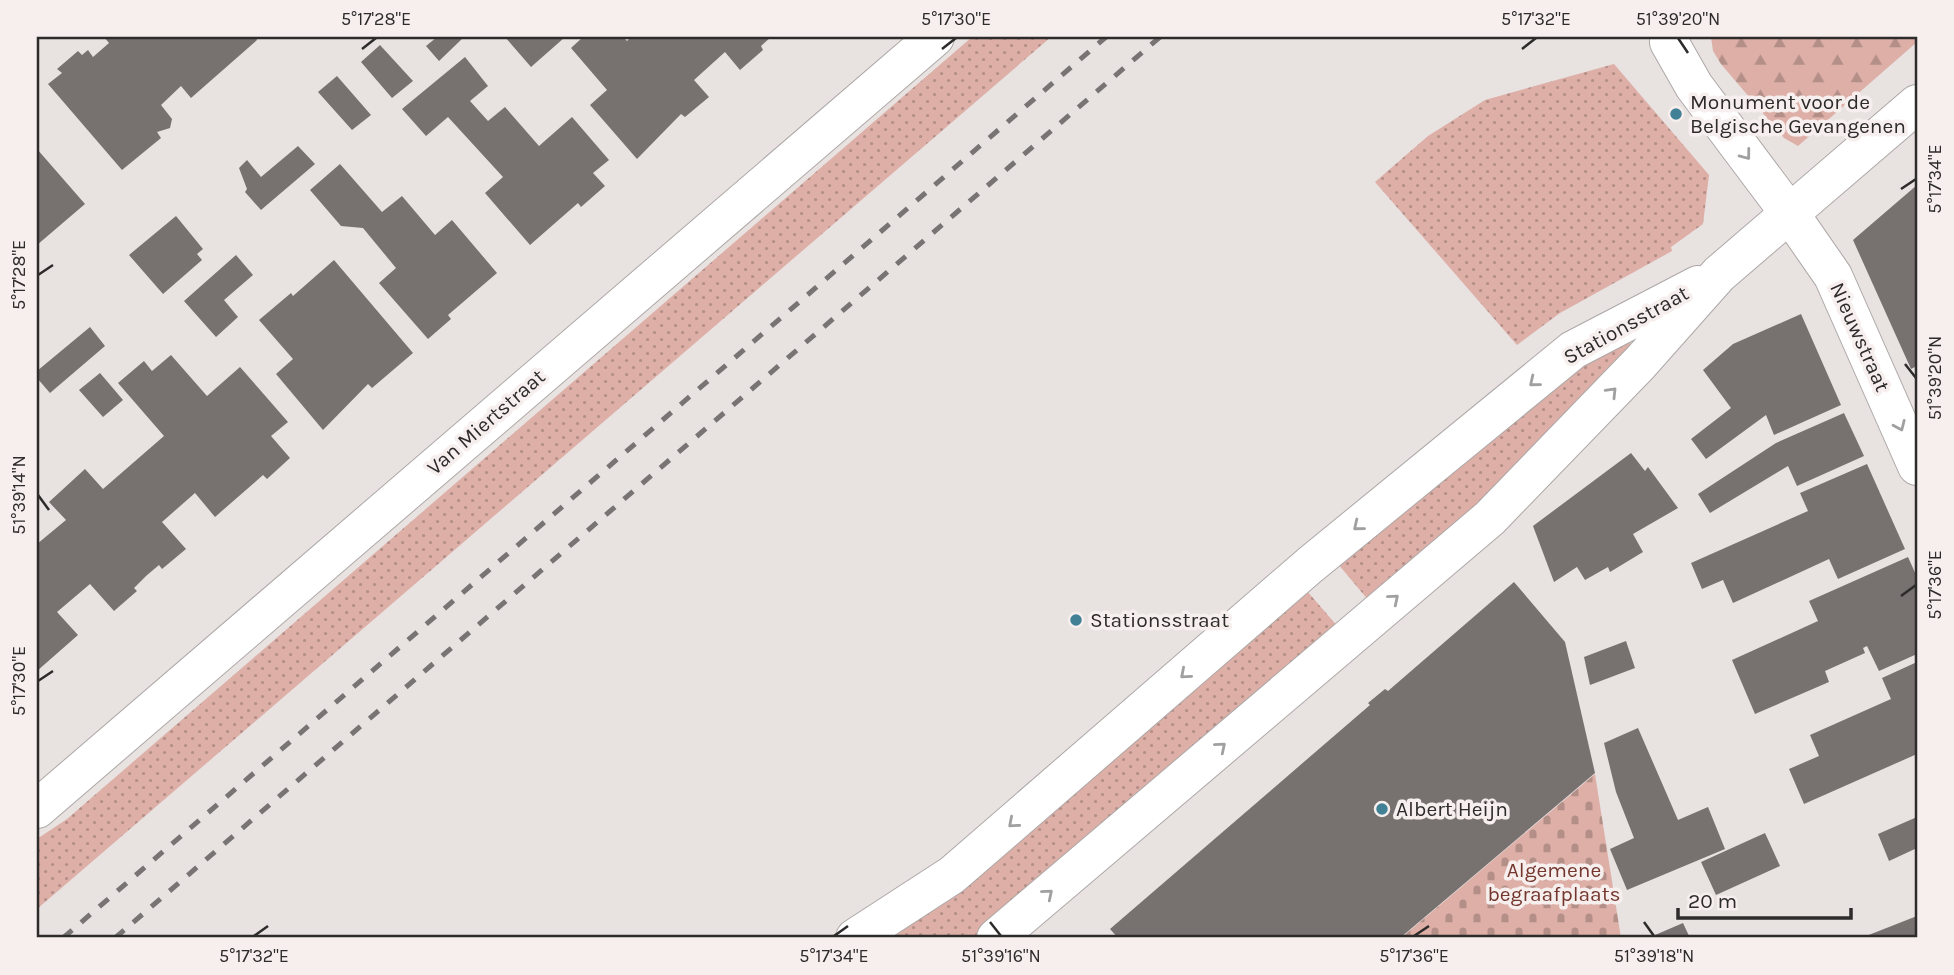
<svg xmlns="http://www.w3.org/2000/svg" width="1954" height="975" font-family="Karla,sans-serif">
  <defs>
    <pattern id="grass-dots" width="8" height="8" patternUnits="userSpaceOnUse" patternTransform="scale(1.75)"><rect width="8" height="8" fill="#ddafa7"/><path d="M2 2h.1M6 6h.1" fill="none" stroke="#b48f88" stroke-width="1.8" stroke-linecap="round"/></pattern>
    <pattern id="forest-firs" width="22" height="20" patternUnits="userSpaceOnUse" patternTransform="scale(1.75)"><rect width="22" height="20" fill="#ddafa7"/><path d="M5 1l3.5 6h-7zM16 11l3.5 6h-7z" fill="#b48f88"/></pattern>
    <pattern id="cemetery-stones" width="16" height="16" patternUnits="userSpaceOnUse" patternTransform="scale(1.75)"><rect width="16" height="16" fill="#ddafa7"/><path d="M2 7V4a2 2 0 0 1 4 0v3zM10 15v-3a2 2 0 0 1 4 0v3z" fill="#b48f88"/></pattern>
  </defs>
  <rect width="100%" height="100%" fill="#e8e2e1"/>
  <!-- grass -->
  <path fill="url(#grass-dots)" d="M972 37H1051L37 909V839L67 819Z
    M1614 64 1709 175 1703 224 1671 247 1672 251 1560 313 1517 345 1375 182 1428 136 1485 100Z
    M1630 339V352L1483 503 1369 601 1338 564 1559 376Z
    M1307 591 1339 628 974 938H877Z"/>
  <!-- forest -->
  <path fill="url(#forest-firs)" d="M1711 37H1917V42L1798 146 1784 138 1721 64 1713 51Z"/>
  <!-- cemetery -->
  <path fill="url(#cemetery-stones)" d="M1595 774 1621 938H1401Z"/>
  <!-- building -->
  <path fill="#777170" d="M104 37H256L257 40 191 98 181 86 161 105 172 119 170 128 157 132 161 138 122 170 48 84 62 73 57 69 78 51 82 55 88 50 93 57 109 43Z
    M437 37H464L439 61 426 46Z
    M505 37H562L564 38 531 67Z
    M583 37H623L627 41 631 37H771L761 46 763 50 740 70 725 52 694 80 709 97 685 117 681 114 637 159 590 105 607 90 571 48Z
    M380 45 413 81 392 98 361 62Z
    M465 57 488 86 470 101 488 121 505 107 539 146 572 117 609 160 593 173 605 186 581 207 578 203 530 245 485 193 503 177 448 117 426 136 402 109Z
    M337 76 371 115 352 130 318 92Z
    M298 146 315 164 261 210 245 192 247 189 239 168 247 160 261 177Z
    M37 149 85 204 37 245Z
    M340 164 382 212 402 196 435 235 452 220 497 273 448 315 451 319 428 339 379 283 396 268 363 228 341 226 310 190Z
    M1917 185V366L1911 369 1853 240Z
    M176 216 203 249 197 254 202 260 163 294 129 255Z
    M236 255 253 275 224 300 238 317 216 337 184 301Z
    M334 260 413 353 372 388 368 384 323 430 276 374 293 359 259 320 291 293 293 296Z
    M1801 314 1841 405 1774 435 1766 415 1706 459 1691 439 1731 408 1703 370 1733 344Z
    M90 327 105 346 50 393 37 378V371Z
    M171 355 207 396 240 367 288 422 271 436 290 458 267 479 263 475 215 517 195 493 162 522 186 549 162 569 159 565 146 576 134 588 137 591 114 611 90 584 57 612 78 635 37 671V544L66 520 49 502 85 469 103 489 164 436 118 383 144 361 152 371Z
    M100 373 123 400 103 417 79 390Z
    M1844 413 1864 456 1797 486 1788 466 1710 513 1698 494 1776 443Z
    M1631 453 1645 471 1648 467 1678 508 1633 534 1643 552 1610 572 1608 567 1585 580 1577 567 1554 582 1533 526Z
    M1867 464 1905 549 1838 579 1829 559 1733 603 1723 580 1702 589 1691 563 1808 511 1800 493Z
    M1908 557 1917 577V654L1879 671 1867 646 1863 648 1865 653 1825 671 1829 682 1755 714 1732 660 1818 621 1809 601Z
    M1514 582 1565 642 1595 773 1400 938H1118L1110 929 1370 705 1368 703 1385 689 1388 691Z
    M1626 641 1635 668 1590 685 1584 657Z
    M1917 662V754L1804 804 1789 769 1819 756 1810 735 1891 699 1882 678Z
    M1638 728 1678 820 1708 807 1725 849 1627 890 1610 849 1634 838 1616 792 1604 743Z
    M1917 817V848L1889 861 1878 834Z
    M1765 833 1780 866 1716 895 1701 862Z
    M1917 916V938H1861Z
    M1683 923 1690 938H1648Z"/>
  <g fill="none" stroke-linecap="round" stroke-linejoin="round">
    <!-- minor casing -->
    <g stroke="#ada8a7" stroke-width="40">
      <path id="minor" d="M1671 37 1669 42 1694 86 1790 214 1833 276 1917 466
        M37 809 935 37
        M855 938 952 875 1310 565 1573 350 1698 285
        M996 938 1490 518 1640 363 1719 274 1917 104"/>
    </g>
    <!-- minor -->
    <use href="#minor" stroke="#fff" stroke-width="38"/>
    <!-- rail -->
    <path stroke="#797474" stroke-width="5" stroke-dasharray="12 12" stroke-linecap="butt" d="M63 938 1106 37
      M115 938 1160 37"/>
  </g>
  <!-- one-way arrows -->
  <defs><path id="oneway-chevron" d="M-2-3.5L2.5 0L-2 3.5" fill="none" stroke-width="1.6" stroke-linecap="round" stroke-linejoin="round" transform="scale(1.75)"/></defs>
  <g stroke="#a1a0a0">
    <use href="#oneway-chevron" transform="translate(1746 155) rotate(53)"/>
    <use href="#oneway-chevron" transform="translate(1534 382) rotate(141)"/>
    <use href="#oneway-chevron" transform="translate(1612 392) rotate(-46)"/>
    <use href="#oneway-chevron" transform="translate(1900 426) rotate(66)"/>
    <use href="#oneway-chevron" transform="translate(1358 526) rotate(141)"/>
    <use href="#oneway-chevron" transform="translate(1394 599) rotate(-40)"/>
    <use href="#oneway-chevron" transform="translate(1185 674) rotate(139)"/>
    <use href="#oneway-chevron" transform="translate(1221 747) rotate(-40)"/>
    <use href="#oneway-chevron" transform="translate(1013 823) rotate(139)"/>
    <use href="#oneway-chevron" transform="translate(1048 894) rotate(-40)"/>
  </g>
  <!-- ticks -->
  <path fill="none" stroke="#2e2b2b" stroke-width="2.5" d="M1678 38 1688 53M362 49 376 38M942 49 956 38M1522 49 1536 38M1901 189 1916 179M38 275 53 265M1905 364 1916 378M38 495 49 510M1901 596 1916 585M38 681 53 671M990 922 1001 936M1644 922 1654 936M254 936 268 926M834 936 848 926M1414 936 1429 926"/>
  <!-- markers -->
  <g fill="#428195" stroke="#f6efee" stroke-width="2.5">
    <circle cx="1676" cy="114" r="7"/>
    <circle cx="1076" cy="620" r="7"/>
    <circle cx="1382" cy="809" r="7"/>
  </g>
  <g text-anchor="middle" stroke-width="7" stroke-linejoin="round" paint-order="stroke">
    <!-- poi labels -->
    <g font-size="21" fill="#2e2b2b" stroke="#f6efee" text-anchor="start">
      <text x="1690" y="109">Monument voor de<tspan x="1690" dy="24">Belgische Gevangenen</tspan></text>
      <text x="1090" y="627">Stationsstraat</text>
      <text x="1396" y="816">Albert Heijn</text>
    </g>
    <!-- street labels -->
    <g font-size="21" fill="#2e2b2b" stroke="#f6efee">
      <text transform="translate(1626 325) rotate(-29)" y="7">Stationsstraat</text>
      <text transform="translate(1860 337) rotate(66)" y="7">Nieuwstraat</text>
      <text transform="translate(486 422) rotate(-41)" y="7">Van Miertstraat</text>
    </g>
    <!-- park labels -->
    <g font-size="21" fill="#74362d" stroke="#f6efee">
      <text x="1554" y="877">Algemene<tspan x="1554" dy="24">begraafplaats</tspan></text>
    </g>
  </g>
  <!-- border -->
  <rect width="1954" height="975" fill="none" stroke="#f6efee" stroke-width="77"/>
  <!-- scale -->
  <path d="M1678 908v10h173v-10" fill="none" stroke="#2e2b2b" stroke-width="3.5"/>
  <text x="1688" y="908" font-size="21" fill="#2e2b2b" stroke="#f6efee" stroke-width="5" paint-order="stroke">20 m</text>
  <rect x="38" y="38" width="1878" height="898" fill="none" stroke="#2e2b2b" stroke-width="2.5"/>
  <g font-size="18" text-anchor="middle" fill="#2e2b2b">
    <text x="376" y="25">5°17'28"E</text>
    <text x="956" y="25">5°17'30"E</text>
    <text x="1536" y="25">5°17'32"E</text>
    <text x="1678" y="25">51°39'20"N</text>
    <text transform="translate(1935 179) rotate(-90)" y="6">5°17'34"E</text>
    <text transform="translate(19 275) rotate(-90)" y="6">5°17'28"E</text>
    <text transform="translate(1935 378) rotate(-90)" y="6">51°39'20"N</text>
    <text transform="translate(19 495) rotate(-90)" y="6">51°39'14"N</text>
    <text transform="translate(1935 585) rotate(-90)" y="6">5°17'36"E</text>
    <text transform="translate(19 681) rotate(-90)" y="6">5°17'30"E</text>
    <text x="254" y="962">5°17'32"E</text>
    <text x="834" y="962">5°17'34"E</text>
    <text x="1001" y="962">51°39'16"N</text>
    <text x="1414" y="962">5°17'36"E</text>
    <text x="1654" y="962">51°39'18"N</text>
  </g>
</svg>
